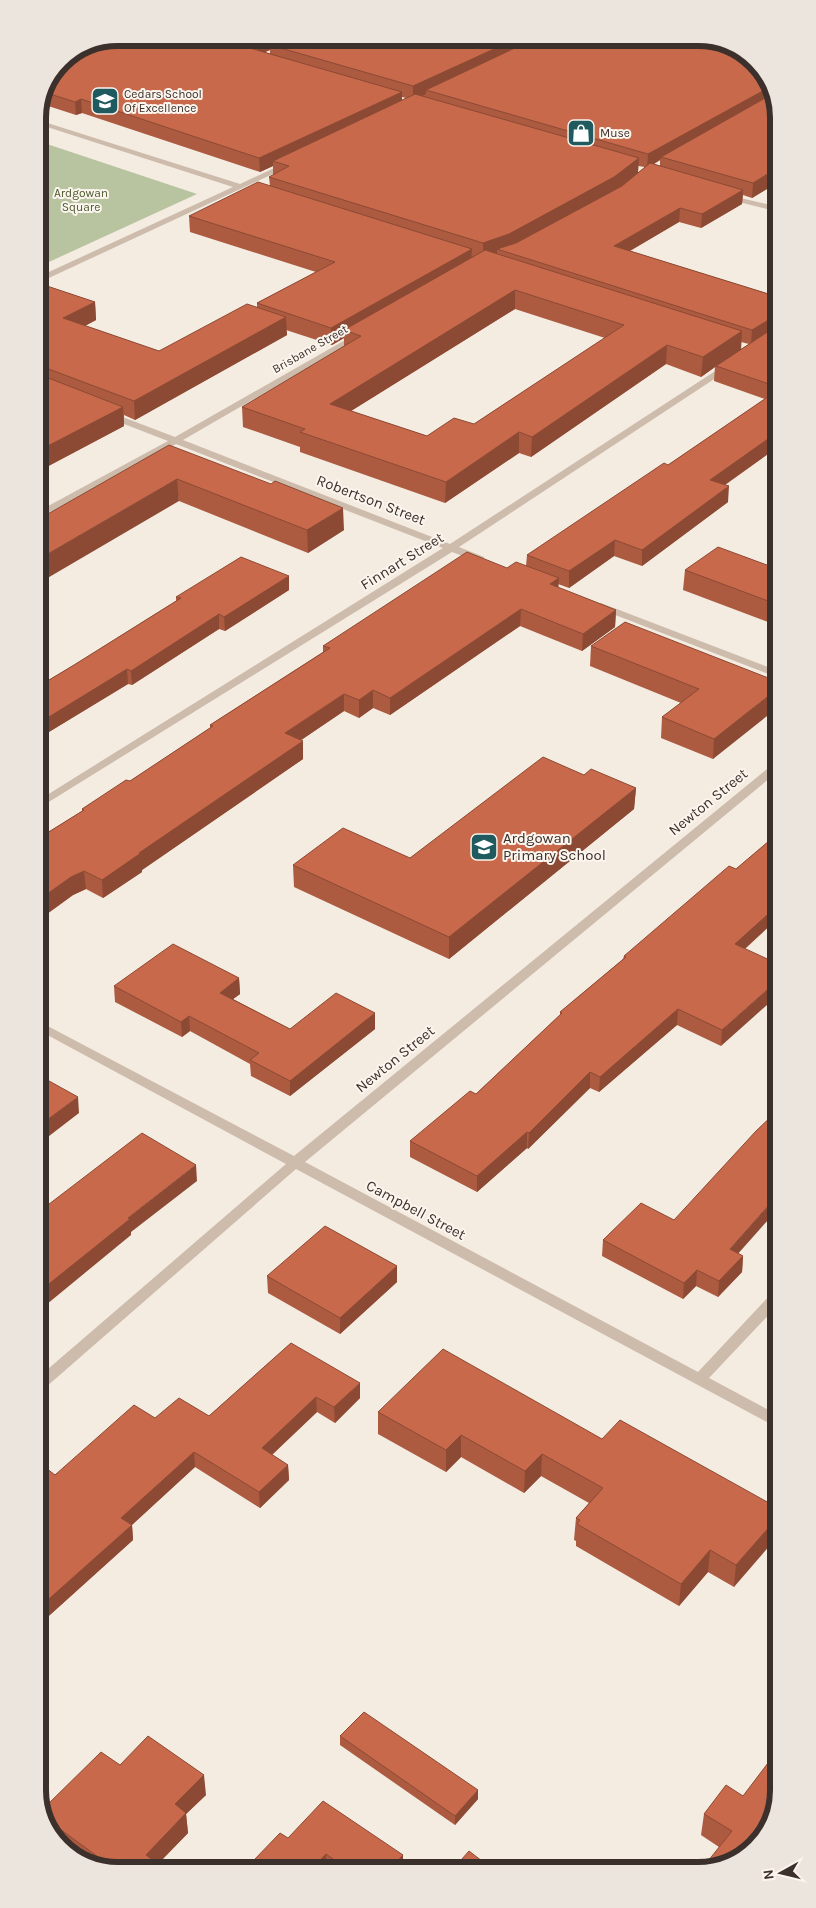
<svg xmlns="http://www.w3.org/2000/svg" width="816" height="1908" font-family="Karla,sans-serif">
  <rect width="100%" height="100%" fill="#f4ebe1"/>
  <!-- green -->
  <path fill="#b8c4a0" d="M38 141 197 194 38 267Z"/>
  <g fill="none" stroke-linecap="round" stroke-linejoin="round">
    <!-- minor -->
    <path fill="#cdbbac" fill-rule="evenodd" d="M38 120 240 184 285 163 292 165 38 283V277L233 187 38 124Z
      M723 194 775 206V211L723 198Z
      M354 335 361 337 183 440 450 544 726 364 734 366 459 547 484 557V561H476L452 552 39 808V800L443 548 176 444 39 518V511L168 441 106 417V413H112L175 437Z
      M601 603 776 670V677L597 608V604Z
      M776 764V773L305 1162 698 1372 772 1293 777 1292V1306L709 1378 778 1415V1428L296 1169 46 1387 41 1388V1375L286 1164 40 1031V1022L294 1156 772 765Z"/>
  </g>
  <!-- wall -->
  <path fill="#ac5a40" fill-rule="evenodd" d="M119 38H703L774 93 775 184 752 198 743 195 742 204 701 228 679 222 630 251 775 296V449L725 485 728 502 642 566 614 556 569 588 558 584V588L616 610 615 627 582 651 520 626 390 715 373 708 359 718 344 711 301 740 303 759 142 870V872L103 898 86 889 73 895 40 919 39 838 82 811V809L130 781 210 728V725L323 652V646L507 568 526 566 527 555 668 465 765 399 714 381 715 367 701 377 666 364 531 457 519 453 445 503 300 452V447L243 427 242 407 344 347V338L332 345 286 330 287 335 135 420 124 415V426L39 471 38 285 95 302 96 320 85 326 159 351 257 307V303L316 272 190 232 189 216 270 186 269 177 273 175V166L260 172 82 113 76 115 42 104 61 61ZM270 50V54L265 52ZM402 97 406 98 402 100ZM660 160V166L654 164ZM638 166 645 167 638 173ZM515 309 605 338 474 424 427 436 351 411ZM741 342 749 344 741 349Z
    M169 445 344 530 308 553 179 501Z
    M775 568 776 625 683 590 685 570Z
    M289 576V590L225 631 219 629 132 685 128 684 39 738V686L74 665 176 601V597Z
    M591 646 776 681 713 759 661 738 662 717 681 703 590 666Z
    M584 775 636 788 634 809 449 959 294 887 293 865 410 858Z
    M776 835V920L745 949 721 1046 677 1025 599 1092 590 1088 528 1149 527 1148 477 1192 410 1157V1141L476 1094 560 1015V1012L623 959 624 956 736 869Z
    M239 978 240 994 233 999 290 1029 375 1013V1029L290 1096 251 1076 250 1064 190 1031 182 1037 115 1002 114 986Z
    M674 1220 743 1256 742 1272 718 1297 696 1286 683 1299 602 1256 603 1240Z
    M397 1266V1282L340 1334 268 1293 267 1276Z
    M291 1343 360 1398 335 1423 317 1412 272 1455 288 1465 289 1480 260 1508 195 1467 132 1525 133 1540 41 1623V1473L55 1475 155 1418 209 1416Z
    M378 1412 602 1439 778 1508 734 1587 708 1572 679 1606 576 1546V1541L574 1540 576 1518 589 1503 541 1476 524 1493 461 1457 446 1472 378 1434Z
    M340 1736 478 1799 455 1825 340 1745Z
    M778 1790 719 1847 701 1835 704 1814 743 1796Z
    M206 1795 186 1814 188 1833 158 1864 166 1870H113L69 1854 42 1815Z
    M288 1838 403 1855V1864L398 1868 335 1869 326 1863 321 1869H255L254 1860Z"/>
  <!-- shaded-wall -->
  <path fill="#8c4a34" d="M268 38H300L270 45V50L258 55 257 42Z
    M518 38H546L426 90V94L413 100V86Z
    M770 87 774 93 661 157 660 160 647 168 648 154Z
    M402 92V105L273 161V166L260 172 259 158Z
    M81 99 82 113 76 115 75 102Z
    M639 158 638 174 613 192 508 250 497 249V254L483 259V243Z
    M774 170 775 184 752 198 753 183Z
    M743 190 742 204 701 228 702 214Z
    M680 208 679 222 614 260V246Z
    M472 249 471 265 344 330V338L332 345 331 328Z
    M515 290V309L330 424V404Z
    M95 302 96 320 65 336 63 318Z
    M775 316V330L751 345 752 330Z
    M286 317 287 335 135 420 134 401Z
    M742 331 741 351 716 366 715 367 701 377 703 357Z
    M667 345 666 364 531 457 532 437Z
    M123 407 124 426 39 471 38 451Z
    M519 432V453L445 503 446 482Z
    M775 434V449L709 496 710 480Z
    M177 479 179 501 39 583V559Z
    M729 486 728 502 642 566V550Z
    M343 508 344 530 308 553 307 530Z
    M615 540 614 556 569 588V571Z
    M289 576V590L225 631 224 617Z
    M559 578 558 595 550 584Z
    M521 609 520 626 390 715V698Z
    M616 610 615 627 582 651 583 634Z
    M219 614V629L132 685 131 671Z
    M127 669 128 684 39 738V723Z
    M373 690V708L359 718V700Z
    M776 690V709L713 759 714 739Z
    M344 694V711L285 751V733Z
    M303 741V759L142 870V872L103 898 102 880 139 853Z
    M636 788 634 809 449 959V937Z
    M84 871 86 889 73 895 40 919V899L71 877Z
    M776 907V920L733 959 735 944Z
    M239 978 240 994 221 1008 220 993Z
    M776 982 777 996 721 1046 722 1030Z
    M678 1009 677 1025 599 1092 600 1077Z
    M375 1013V1029L290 1096V1081Z
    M189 1016 190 1031 182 1037 181 1022Z
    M590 1072V1088L528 1149 529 1133Z
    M78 1097 79 1113 40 1143V1125Z
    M527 1132V1148L477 1192V1176Z
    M196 1165 197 1181 131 1232V1235L41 1309 40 1291 128 1218Z
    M777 1196V1210L728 1265 730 1249Z
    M743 1256 742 1272 718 1297 719 1281Z
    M397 1266V1282L340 1334V1318Z
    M697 1270 696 1286 683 1299 684 1283Z
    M360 1383V1398L335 1423 334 1407Z
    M316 1397 317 1412 262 1464V1448Z
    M461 1435V1457L446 1472V1450Z
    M194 1452 195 1467 123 1533 121 1518Z
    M542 1454 541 1476 524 1493 525 1471Z
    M288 1465 289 1480 260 1508 259 1492Z
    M778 1517V1536L734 1587 736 1565Z
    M132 1525 133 1540 41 1623V1606Z
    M710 1550 708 1572 679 1606 681 1584Z
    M204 1775 206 1795 186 1814 188 1833 152 1870 146 1855 175 1804Z
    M478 1790V1799L455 1825V1816Z
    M326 1854V1863L321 1869H312Z
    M403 1855V1864L398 1868H391Z"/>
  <!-- building -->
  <path fill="#c8694b" stroke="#8c4a34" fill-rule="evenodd" d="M119 38H215L402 92 259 158 81 99 75 102 47 93 61 61Z
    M242 38H268L257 42Z
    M288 38H518L413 86 270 45Z
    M536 38H703L747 54 770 87 648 154 426 90Z
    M774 93V170L753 183 661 157Z
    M415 94 639 158 614 177 509 234 483 243 269 177 289 166 273 161Z
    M650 163 743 190 702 214 680 208 614 246 775 296V316L752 330 497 249 516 243 622 186Z
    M258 182 472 249 331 328 257 303 335 262 189 216Z
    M485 250 742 331 703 357 667 345 532 437 519 432 446 482 300 432 305 429 242 407 361 336 344 330ZM515 290 624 325 474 424 454 418 427 436 330 404Z
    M41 284 95 302 63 318 159 351 247 304 286 317 134 401 38 365V285Z
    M775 327V386L716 366Z
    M38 374 123 407 38 451Z
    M775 392V434L710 480 729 486 642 550 615 540 569 571 527 555 664 463 668 465Z
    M169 445 271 484 275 481 343 508 307 530 177 479 39 559V519Z
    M718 547 775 568 776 604 685 570Z
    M467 552 507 568 516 562 559 578 550 584 616 610 583 634 521 609 390 698 373 690 359 700 344 694 285 733 303 741 139 853H141L102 880 84 871 71 877 40 899 39 838 84 810 82 809 126 780 130 781 213 726 210 725 330 648 323 646Z
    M241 557 289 576 224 617 219 614 131 671 127 669 39 723V686L74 665 181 598 176 597Z
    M625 622 776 681V690L714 739 662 717 699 689 591 646Z
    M543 757 584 775 591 769 636 788 449 937 293 865 343 828 410 858Z
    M776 835V907L735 944 776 963V982L722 1030 678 1009 600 1077 590 1072 529 1133 527 1132 477 1176 410 1141 470 1091 476 1094 562 1013 560 1012 626 957 624 956 729 866 736 869Z
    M173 944 239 978 220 993 290 1029 336 993 375 1013 290 1081 250 1060 259 1053 189 1016 181 1022 114 986Z
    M40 1076 78 1097 40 1125Z
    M777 1111V1196L730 1249 743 1256 719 1281 697 1270 684 1283 603 1240 641 1203 674 1220 756 1131Z
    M142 1133 196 1165 128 1218 130 1219 40 1291V1211Z
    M325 1226 397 1266 340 1318 267 1276Z
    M291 1343 360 1383 334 1407 316 1397 262 1448 288 1465 259 1492 194 1452 121 1518 132 1525 41 1606V1473L46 1468 55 1475 134 1405 155 1418 179 1398 209 1416Z
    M443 1349 602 1439 620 1420 778 1508V1517L736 1565 710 1550 681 1584 577 1524 580 1520 576 1518 603 1488 542 1454 525 1471 461 1435 446 1450 378 1412Z
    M364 1712 478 1790 455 1816 340 1736Z
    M148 1736 204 1775 175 1804 186 1813 146 1855 166 1870H116L42 1816V1810L101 1752 120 1765Z
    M778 1757V1790L762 1839 723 1866H704L732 1831 704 1814 726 1785 743 1796 768 1763 772 1765Z
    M323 1801 403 1855 391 1868 347 1869 326 1854 312 1869H267L254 1860 280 1833 288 1838Z
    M469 1851 491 1868H454Z"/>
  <!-- icons -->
  <defs>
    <g id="school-square" transform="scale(1.4375)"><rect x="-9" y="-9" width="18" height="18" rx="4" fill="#1f5a5e" stroke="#fbf5ee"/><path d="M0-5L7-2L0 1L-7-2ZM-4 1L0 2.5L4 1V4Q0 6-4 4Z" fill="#fff"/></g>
    <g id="shop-square" transform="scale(1.4375)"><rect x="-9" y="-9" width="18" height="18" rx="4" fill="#1f5a5e" stroke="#fbf5ee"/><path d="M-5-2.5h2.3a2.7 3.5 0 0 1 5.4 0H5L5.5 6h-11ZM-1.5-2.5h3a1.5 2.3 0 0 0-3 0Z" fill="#fff"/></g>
  </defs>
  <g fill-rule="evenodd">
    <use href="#school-square" x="105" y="101"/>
    <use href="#shop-square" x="581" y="133"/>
    <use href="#school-square" x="484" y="847"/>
  </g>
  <g text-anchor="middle" stroke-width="4" stroke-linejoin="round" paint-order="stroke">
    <!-- far-poi labels -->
    <g font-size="12" fill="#3b302b" stroke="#fbf5ee" text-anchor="start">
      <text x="124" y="98">Cedars School<tspan x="124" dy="14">Of Excellence</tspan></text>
      <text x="600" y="137">Muse</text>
    </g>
    <!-- far-park labels -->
    <g font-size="12" fill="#4a5a2e" stroke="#fbf5ee">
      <text x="81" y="197">Ardgowan<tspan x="81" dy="14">Square</tspan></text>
    </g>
    <!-- far-street labels -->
    <g font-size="12" fill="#3b302b" stroke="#fbf5ee">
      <text transform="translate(310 349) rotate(-30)" y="4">Brisbane Street</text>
    </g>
    <!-- street labels -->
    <g font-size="15" fill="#3b302b" stroke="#fbf5ee">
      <text transform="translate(371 500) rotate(21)" y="5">Robertson Street</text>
      <text transform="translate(402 561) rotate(-32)" y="5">Finnart Street</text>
      <text transform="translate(708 802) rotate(-39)" y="5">Newton Street</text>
      <text transform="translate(395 1059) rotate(-39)" y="5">Newton Street</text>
      <text transform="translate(416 1210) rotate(28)" y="5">Campbell Street</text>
    </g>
    <!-- poi labels -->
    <g font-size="15" fill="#3b302b" stroke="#fbf5ee" text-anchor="start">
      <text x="503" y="843">Ardgowan<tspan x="503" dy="17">Primary School</tspan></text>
    </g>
  </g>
  <!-- crop -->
  <path d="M0 0H816V1908H0ZM118 46H698A72 72 0 0 1 770 118V1790A72 72 0 0 1 698 1862H118A72 72 0 0 1 46 1790V118A72 72 0 0 1 118 46Z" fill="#ece5de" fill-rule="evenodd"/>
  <path fill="none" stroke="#3b302b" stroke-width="6" d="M118 46H698A72 72 0 0 1 770 118V1790A72 72 0 0 1 698 1862H118A72 72 0 0 1 46 1790V118A72 72 0 0 1 118 46Z"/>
  <!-- north arrow -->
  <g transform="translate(781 1873) rotate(262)" stroke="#fbf5ee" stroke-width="4" paint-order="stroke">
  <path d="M0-4L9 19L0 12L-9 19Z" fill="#3b302b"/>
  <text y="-8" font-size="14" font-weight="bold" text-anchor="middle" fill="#3b302b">N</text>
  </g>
</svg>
